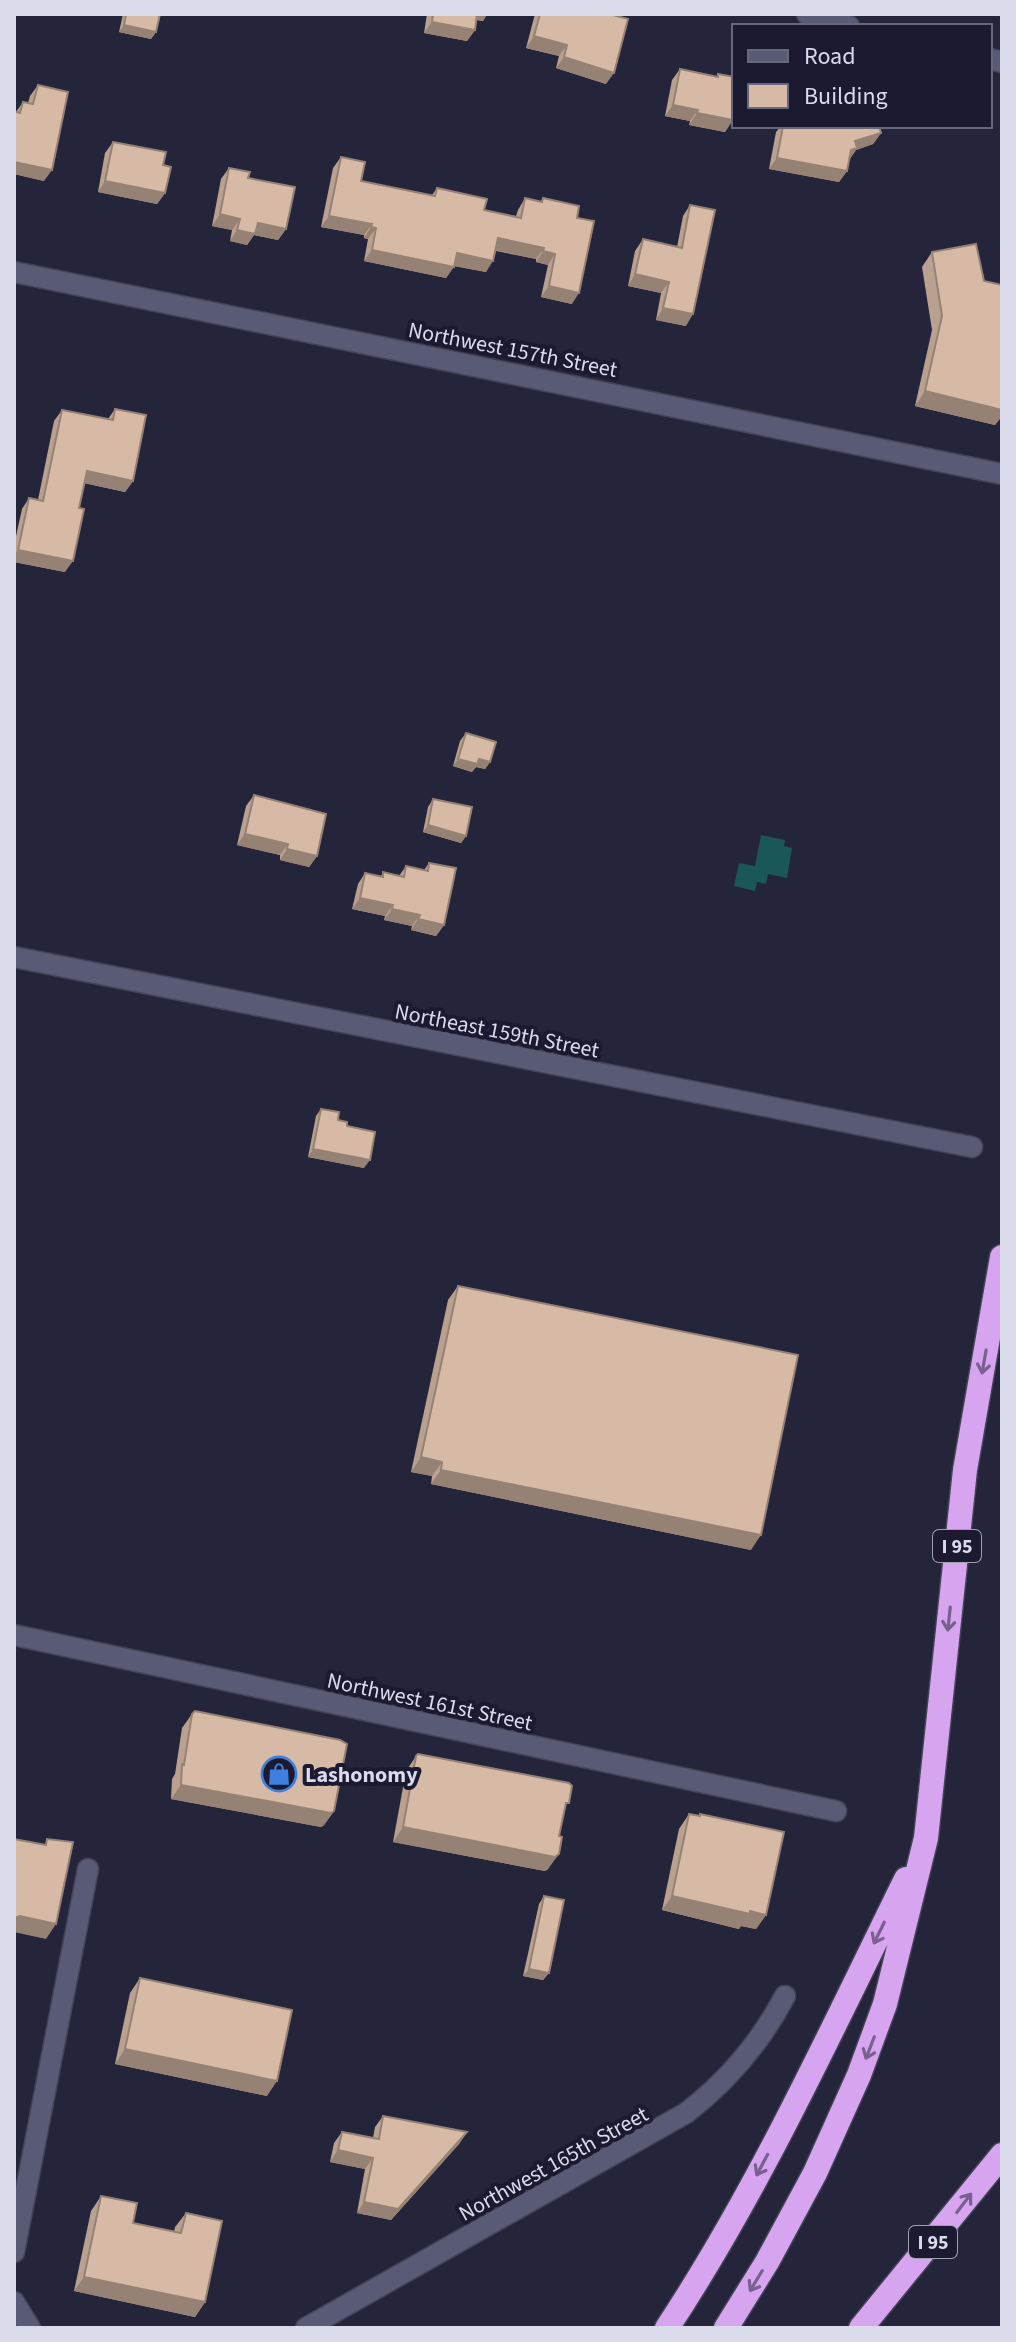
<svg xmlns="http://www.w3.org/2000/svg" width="1016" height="2342" font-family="'Source Sans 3',sans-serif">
  <rect width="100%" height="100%" fill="#24243b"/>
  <!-- water -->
  <path fill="#1a5758" d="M761 835 785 840 784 846 792 848 787 878 768 874 766 884 757 882 755 891 734 886 739 863 755 866Z"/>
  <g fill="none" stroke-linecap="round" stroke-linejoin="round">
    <!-- minor casing -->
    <g stroke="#434256" stroke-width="23">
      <path id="minor" d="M807 14 849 26
        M990 59 1002 62
        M14 272 1002 474
        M14 957 972 1147
        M14 1635 836 1811
        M14 2252 88 1869
        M14 2302 30 2328
        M306 2328 686 2113C728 2081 760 2043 785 1996"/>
    </g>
    <!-- highway casing -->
    <g stroke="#434256" stroke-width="27">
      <path id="highway" d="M667 2328C759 2189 832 2029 906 1879
        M726 2328 767 2262 815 2173 859 2075 885 2004 926 1838 965 1470 1002 1257
        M861 2328 1002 2155"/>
    </g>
    <!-- minor -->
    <use href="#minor" stroke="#595a75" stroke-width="20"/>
    <!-- highway -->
    <use href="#highway" stroke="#d7a5ef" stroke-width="24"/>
  </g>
  <!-- wall -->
  <path fill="#b9a08f" d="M123 14H160L156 32 151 39 119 32Z
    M427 14H487L483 21 476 20 475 30 467 41 424 33Z
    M535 14H609L606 84 556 68 559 56 526 48Z
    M680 69 717 77 718 74 733 119 725 132 689 125 690 121 665 116 672 80Z
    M38 85 44 181 14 174V111L16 112 23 102 28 103 30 96Z
    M781 126H809L881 133 873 144 856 150 849 160 847 171 839 182 769 169 776 132Z
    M113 142 163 165 165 193 157 204 98 192 105 153Z
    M341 157 361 181 432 195 437 188 484 210 516 216 518 210 525 198 541 202 543 198 577 218 572 304 541 297 548 265 536 262V259L496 251 486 272 454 266 446 278 364 261 368 239 364 238V235L321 227 333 168Z
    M229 168 248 178 286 229 278 240 254 235 247 245 230 241 232 230 212 226 221 179Z
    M690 205 686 326 656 320 661 293 628 286 635 251 643 239 677 247 683 216Z
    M932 252 984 281 1002 285V416L995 425 915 406 932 330 922 267Z
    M115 409 133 481 125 492 84 483 65 572 14 562V545L22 509 29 498 38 500 54 421 62 410 108 419Z
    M466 733 490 762 485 769 476 767 472 772 453 766 460 741Z
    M254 795 317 856 309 867 280 860V855L237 845 246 806Z
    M433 799 466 836 461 843 423 832 428 807Z
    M429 863 444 925 436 936 411 930 412 926 384 920 385 916 352 909 358 884 365 873 381 876 383 872 399 876 406 866 424 870Z
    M321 1109 347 1126 364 1168 308 1157 316 1116Z
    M458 1286 751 1550 431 1484 432 1476 411 1472 448 1300Z
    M192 1714 334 1811 324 1825 321 1827 171 1799 172 1779 175 1774 182 1728Z
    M416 1756 565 1809 548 1869 545 1871 393 1842 406 1771Z
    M689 1814 699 1816 700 1814 766 1915 756 1929 741 1926 739 1929 662 1910 679 1829Z
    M544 1896 549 1973 543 1980 523 1976 539 1904Z
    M140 1978 267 2096 115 2064 130 1993Z
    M383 2116 467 2132 459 2144 391 2220 357 2213 365 2169 330 2162 334 2143 342 2132 373 2138 375 2127Z
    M101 2196 133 2223 174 2232 175 2227 186 2213 205 2302 195 2317 74 2291 91 2211Z"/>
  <!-- shaded-wall -->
  <path fill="#968274" d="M474 14H487L483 21 471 19Z
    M432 22 475 30 467 41 424 33Z
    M124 25 156 32 151 39 119 32Z
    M534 36 567 45 559 56 526 48Z
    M564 57 614 73 606 84 556 68Z
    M673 105 698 110 690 121 665 116Z
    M697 113 733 120 725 132 689 125Z
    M881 133 873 144 856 150 849 160 843 161 855 141Z
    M777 158 847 171 839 182 769 169Z
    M14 162 52 170 44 181 14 174Z
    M105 181 165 193 157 204 98 192Z
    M220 214 240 219 232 230 212 226Z
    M329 216 372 224 364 235 321 227Z
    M258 223 286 229 278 240 254 235 247 245 230 241 237 230Z
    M371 227 376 228 368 239 364 238Z
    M498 238 544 248 536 259 490 249Z
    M372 250 454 267 446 278 364 261Z
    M543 251 555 254 548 265 536 262Z
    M457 253 493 261 486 272 449 265Z
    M635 274 669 282 661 293 628 286Z
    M549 286 579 293 572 304 541 297Z
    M663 308 693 314 686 326 656 320Z
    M925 391 1002 410V416L995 425 915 406Z
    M87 471 133 481 125 492 79 482Z
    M18 550 73 561 65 572 14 562V556Z
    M458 759H479L490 762 485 769 476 767 472 772 453 766Z
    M428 825 466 836 461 843 423 832Z
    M245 834 288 844 280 855 237 845Z
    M287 849 317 856 309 867 280 860Z
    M360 898 393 905 385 916 352 909Z
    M392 909 420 915 412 926 384 920Z
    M418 919 444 925 436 936 411 930Z
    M313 1149 370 1160 364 1168 308 1157Z
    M421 1457 442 1462 432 1476 411 1472Z
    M441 1470 761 1535 751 1550 431 1484Z
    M181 1785 334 1811 324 1825 321 1827 171 1799Z
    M403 1827 559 1854 548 1869 545 1871 393 1842Z
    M672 1896 766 1915 756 1929 741 1926 739 1929 662 1910Z
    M20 1916 56 1924 46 1939 14 1932V1920Z
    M529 1969 549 1973 543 1980 523 1976Z
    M125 2049 277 2081 267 2096 115 2064Z
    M467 2132 459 2144 391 2220 357 2213 364 2202Z
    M338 2150 373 2158 365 2169 330 2162Z
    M84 2277 205 2302 195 2317 74 2291Z"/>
  <!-- building -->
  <path fill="#d7baa6" stroke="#968274" stroke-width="2" d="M126 14H160L156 32 124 25Z
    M433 14H477L475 30 432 22Z
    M540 14H609L628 19 614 73 564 57 567 45 534 36Z
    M680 69 718 77V74L734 77 733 120 697 113 698 110 673 105Z
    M38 85 68 92 52 170 14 162V111L20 113 23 102 33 104Z
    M783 126 815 127 819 126H879L881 133 855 141 857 148 851 150 847 171 777 158Z
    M113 142 166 152 163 165 171 167 165 193 105 181Z
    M341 157 365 162 361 181 435 196 437 188 487 199 484 210 521 218 525 198 542 202 543 198 579 206 577 218 594 221 579 293 549 286 555 254 543 251 544 248 498 238 493 261 457 253 454 267 372 250 376 228 371 227 372 224 329 216Z
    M229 168 250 172 248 178 295 187 286 229 258 223 255 234 237 230 240 219 220 214Z
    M690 205 715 210 693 314 663 308 669 282 635 274 643 239 682 248Z
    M976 244 984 281 1002 285V410L925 391 942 316 932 252Z
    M115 409 146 415 133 481 87 471 79 508 84 509 73 561 18 550 29 498 43 501 62 410 113 420Z
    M466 733 496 742 490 762 479 759 477 764 458 759Z
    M254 795 326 814 317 856 287 849 288 844 245 834Z
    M433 799 472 807 466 836 428 825Z
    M429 863 456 868 444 925 418 919 420 915 392 909 393 905 360 898 365 873 383 877V872L404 877 406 866 428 871Z
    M321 1109 339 1112 338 1120 347 1122V1126L375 1132 370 1160 313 1149Z
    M458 1286 798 1355 761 1535 441 1470 442 1462 421 1457Z
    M195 1711 340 1740 347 1744 334 1811 331 1813 181 1785 182 1764 184 1765 192 1714Z
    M418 1754 569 1783 572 1786 569 1803H566L559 1836 562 1837 559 1854 555 1857 403 1827 416 1756Z
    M689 1814 700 1816V1814L784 1832 766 1915 750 1911V1914L672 1896Z
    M14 1839 46 1845 47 1839 73 1842 56 1924 20 1916 15 1918 14 1917Z
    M544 1896 564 1900 549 1973 529 1969Z
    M140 1978 292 2010 277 2081 125 2049Z
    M383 2116 467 2132 398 2209 364 2202 373 2158 338 2150 342 2132 379 2139Z
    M101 2196 137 2203 133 2223 181 2233 186 2213 222 2221 205 2302 84 2277Z"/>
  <!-- one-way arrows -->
  <defs><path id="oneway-shaft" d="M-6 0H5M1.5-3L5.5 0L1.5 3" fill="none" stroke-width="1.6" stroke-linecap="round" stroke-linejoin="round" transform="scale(2)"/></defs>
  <g stroke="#796090">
    <use href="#oneway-shaft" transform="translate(984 1362) rotate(100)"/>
    <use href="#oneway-shaft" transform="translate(949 1619) rotate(96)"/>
    <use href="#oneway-shaft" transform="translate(879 1933) rotate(116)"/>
    <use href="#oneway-shaft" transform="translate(870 2048) rotate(111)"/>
    <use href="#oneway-shaft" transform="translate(762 2165) rotate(118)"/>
    <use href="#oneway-shaft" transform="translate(964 2203) rotate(-53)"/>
    <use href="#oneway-shaft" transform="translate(756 2281) rotate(121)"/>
  </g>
  <!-- icons -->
  <defs>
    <g id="shop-ring" transform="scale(1.8)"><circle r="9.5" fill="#1b1a31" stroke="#3f7fe0" stroke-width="1.5"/><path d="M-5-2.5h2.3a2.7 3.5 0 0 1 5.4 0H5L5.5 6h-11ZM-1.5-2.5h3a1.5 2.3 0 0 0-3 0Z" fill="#3f7fe0"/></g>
  </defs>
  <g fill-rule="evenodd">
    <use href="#shop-ring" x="279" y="1774"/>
  </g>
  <g text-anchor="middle" stroke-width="8" stroke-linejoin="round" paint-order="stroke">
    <!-- shield labels -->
    <g fill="#1b1a31" stroke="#a0a0b2" stroke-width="2">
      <rect x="933" y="1530" width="48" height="32" rx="6"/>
      <rect x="909" y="2226" width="48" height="32" rx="6"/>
    </g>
    <g font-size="20" font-weight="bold" fill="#d9daea">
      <text x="957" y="1553">I 95</text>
      <text x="933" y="2249">I 95</text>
    </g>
    <!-- street labels -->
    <g font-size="22" fill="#d9daea" stroke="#1b1a31">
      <text transform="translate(513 349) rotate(11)" y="8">Northwest 157th Street</text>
      <text transform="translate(497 1030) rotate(11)" y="8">Northeast 159th Street</text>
      <text transform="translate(430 1701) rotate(12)" y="8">Northwest 161st Street</text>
      <text transform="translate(553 2163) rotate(-29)" y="8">Northwest 165th Street</text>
    </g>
    <!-- poi labels -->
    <g font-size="22" font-weight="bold" fill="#d9daea" stroke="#1b1a31" text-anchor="start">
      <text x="305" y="1782">Lashonomy</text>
    </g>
  </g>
  <!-- border -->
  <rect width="1016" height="2342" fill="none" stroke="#d9daea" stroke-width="32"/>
  <!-- legend -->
  <rect x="732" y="24" width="260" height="104" fill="#1b1a31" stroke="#67677b" stroke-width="2"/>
  <rect x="748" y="50" width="40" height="12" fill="#595a75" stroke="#67677b" stroke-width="2"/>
  <text x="804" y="64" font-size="24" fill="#d9daea">Road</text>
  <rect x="748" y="84" width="40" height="24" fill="#d7baa6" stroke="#67677b" stroke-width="2"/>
  <text x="804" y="104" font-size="24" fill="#d9daea">Building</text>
</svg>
